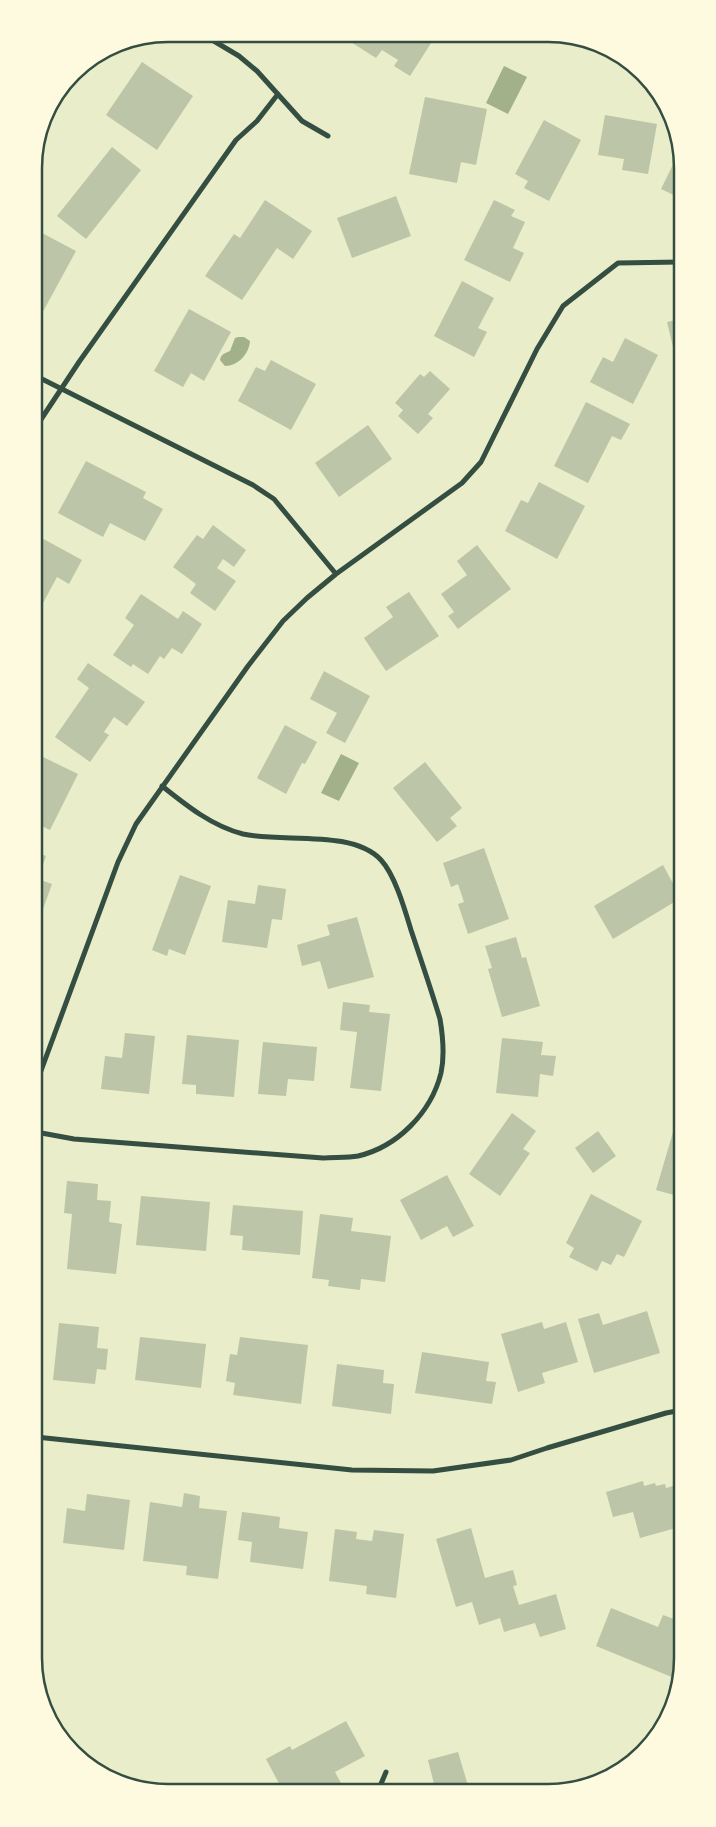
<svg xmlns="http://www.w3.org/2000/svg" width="716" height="1827" font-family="Manrope,sans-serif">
  <rect width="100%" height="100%" fill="#e9edc9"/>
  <!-- water -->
  <path fill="#a3b18a" d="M504 66 527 77 508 114 486 103Z
    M238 337H244L250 341C249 354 238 366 225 366L220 360C221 354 225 353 230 351L235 338Z
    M341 754 359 763 339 801 321 793Z"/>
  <!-- building -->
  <path fill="#bcc5a7" d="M348 35H433L435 37 410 76 394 66 398 60 382 50 376 58 346 39Z
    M142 62 193 96 157 150 106 115Z
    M72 77 58 107 52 104 66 86Z
    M425 97 487 109 476 165 461 162 457 183 409 174Z
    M605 115 657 124 648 174 622 170 624 159 598 155Z
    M544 120 581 140 549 201 524 188 528 181 515 174Z
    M112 147 141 170 86 239 57 216Z
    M680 150V198L661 189Z
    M396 196 411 236 352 258 337 218Z
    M265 200 312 231 293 259 277 248 242 300 205 276 234 234 240 238Z
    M494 200 515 210 511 216 525 222 513 248 524 253 510 282 464 260Z
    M42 233 76 251 39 319 34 316V248Z
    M462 281 494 298 478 328 487 332 474 357 434 336Z
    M189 309 231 332 204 381 191 373 183 387 154 371Z
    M680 319V372H679L667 322Z
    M625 338 658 355 633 404 590 382 603 357 613 362Z
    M271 360 316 384 291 430 238 401 256 367 265 371Z
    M430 371 450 389 428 414 433 418 418 434 398 416 403 410 395 403 420 374 424 377Z
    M586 402 630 424 621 440 612 436 588 483 554 466Z
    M368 425 392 459 339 497 315 463Z
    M86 461 146 492 143 498 163 509 145 541 110 523 103 537 58 513Z
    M539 482 585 506 557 559 505 531 521 500 528 503Z
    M213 525 246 550 234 567 223 559 217 568 236 581 215 611 190 593 196 584 173 567 197 535 203 539Z
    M38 536 82 560 69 584 57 577 35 618V542Z
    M477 545 511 589 458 629 448 616 454 612 441 594 467 575 457 561Z
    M409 592 439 636 386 671 364 638 393 617 386 607Z
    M141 594 178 619 183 611 202 624 182 654 172 648 164 659 160 656 148 674 133 664 131 667 113 655 134 625 125 618Z
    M88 663 145 702 127 726 114 717 104 732 109 735 90 762 55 737 89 688 77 679Z
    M324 671 370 696 345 743 326 733 337 713 310 699Z
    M285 725 317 742 305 764 302 763 286 794 257 778Z
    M41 756 78 774 50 830 35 823V768Z
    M425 762 462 808 450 818 457 826 437 842 393 788Z
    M484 848 509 919 468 934 458 904 464 902 458 884 451 887 443 863Z
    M35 852 46 856 38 879 52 884 42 912 35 909Z
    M663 865 681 898 613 939 594 906Z
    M180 875 211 886 185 955 169 949 167 956 152 950Z
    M258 885 286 889 282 920 272 919 267 948 222 942 228 900 255 904Z
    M357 917 374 977 328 989 320 961 302 966 297 945 330 935 327 925Z
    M516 937 522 958 526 957 540 1006 502 1017 488 969 492 968 485 946Z
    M343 1002 370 1005 369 1012 390 1014 381 1091 350 1088 357 1032 340 1030Z
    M125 1033 155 1036 149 1094 101 1089 105 1056 122 1058Z
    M187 1035 239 1040 234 1097 196 1094V1085L182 1084Z
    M502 1038 543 1042 541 1055 556 1056 553 1076 540 1074 538 1097 496 1093Z
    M263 1042 317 1047 314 1081 288 1079 286 1096 258 1094Z
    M512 1113 536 1131 523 1149 530 1153 500 1196 469 1174Z
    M598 1131 616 1156 593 1173 575 1148Z
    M673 1132 681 1134V1197L656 1190Z
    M447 1175 474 1226 453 1237 447 1226 421 1240 400 1200Z
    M67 1181 98 1184 97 1200 111 1201 109 1222 122 1224 116 1274 67 1269 72 1214 64 1213Z
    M591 1194 642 1221 624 1257 617 1254 611 1265 602 1261 597 1271 569 1257 574 1248 566 1243Z
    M141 1196 210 1202 206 1251 136 1245Z
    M233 1205 303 1211 300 1255 242 1250 243 1236 230 1235Z
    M320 1214 353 1218 351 1231 391 1236 385 1282 361 1279 360 1290 328 1286 329 1280 312 1278Z
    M647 1311 660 1353 594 1373 578 1319 599 1313 603 1325Z
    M542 1322 544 1329 566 1322 578 1362 542 1373 545 1383 518 1392 501 1334Z
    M59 1323 99 1327 97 1348 108 1349 106 1370 97 1369 95 1384 53 1380Z
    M140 1337 206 1344 201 1388 135 1380Z
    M240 1337 308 1345 301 1404 233 1395 235 1383 226 1381 230 1354 237 1355Z
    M422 1352 489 1362 486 1381 496 1382 492 1404 415 1393Z
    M337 1364 384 1370 383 1383 394 1384 391 1414 332 1406Z
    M643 1481 644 1486 655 1483 656 1486 665 1484 666 1488 680 1484 682 1523 676 1525V1528L640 1538 633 1512 613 1517 606 1492Z
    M184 1493 200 1496 199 1508 227 1511 218 1579 186 1575 187 1566 143 1561 150 1502 182 1507Z
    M87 1494 130 1500 124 1550 63 1543 67 1508 85 1511Z
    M242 1512 280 1517 279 1528 308 1532 303 1569 250 1562 252 1542 238 1540Z
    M471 1528 485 1578 513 1570 517 1585 513 1586 519 1605 556 1594 566 1629 540 1637 535 1623 504 1632 500 1618 479 1625 472 1602 456 1607 436 1539Z
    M335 1529 357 1532 356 1539 372 1541 374 1530 404 1534 396 1598 366 1594 367 1586 329 1581Z
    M611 1608 658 1627 663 1615 682 1622 681 1650 682 1651V1667L679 1680 596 1646Z
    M346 1721 365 1756 335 1772 342 1785 332 1791H283L266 1759 290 1746 292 1750Z
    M458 1752 469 1789 483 1785 484 1791H414L434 1784 428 1760Z"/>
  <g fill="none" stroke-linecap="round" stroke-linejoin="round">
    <!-- minor -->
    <path stroke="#344e41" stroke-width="5" d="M202 34 239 56 257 71 302 121 328 136
      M34 375 253 485 274 499 336 574
      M34 430 79 362 236 140 257 121 278 94
      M35 1087 118 862 136 824 248 666 283 621 307 598 336 574 462 483 481 462 537 349 563 306 618 263 680 262
      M36 1132 74 1139 323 1158C334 1157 347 1158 358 1156 397 1147 431 1113 441 1073 445 1055 443 1037 440 1019 431 989 421 960 411 930 405 910 395 875 381 860 352 829 283 843 243 834 212 826 187 806 162 786
      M36 1437 352 1470 433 1471 511 1460 547 1448 666 1413 682 1410
      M378 1791 386 1772"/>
  </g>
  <!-- crop -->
  <path d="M0 0H716V1827H0ZM168 42H548A126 126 0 0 1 674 168V1658A126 126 0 0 1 548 1784H168A126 126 0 0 1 42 1658V168A126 126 0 0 1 168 42Z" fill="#fefae0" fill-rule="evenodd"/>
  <path fill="none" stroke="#344e41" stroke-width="2.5" d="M168 42H548A126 126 0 0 1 674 168V1658A126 126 0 0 1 548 1784H168A126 126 0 0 1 42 1658V168A126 126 0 0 1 168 42Z"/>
</svg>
